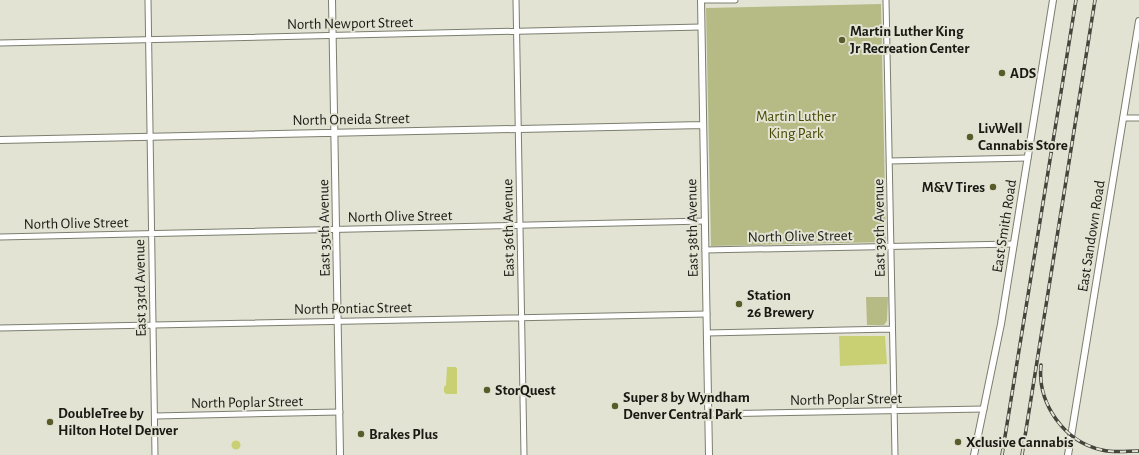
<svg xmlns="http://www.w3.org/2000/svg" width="1139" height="455" font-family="'Alegreya Sans',sans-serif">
  <rect width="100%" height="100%" fill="#e2e3d3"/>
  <!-- green -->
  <path fill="#b6ba85" d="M881 4 886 242 711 246 706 8Z
    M866 297H888L887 321 884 325H867Z"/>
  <!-- water -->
  <path fill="#c9d073" d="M839 336H885L887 364 840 366Z
    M447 367H456L457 369V394H446L444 392V387L446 385Z
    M231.5 445a4.5 4.5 0 1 1 9 0a4.5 4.5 0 1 1-9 0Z"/>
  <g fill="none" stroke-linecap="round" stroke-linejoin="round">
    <!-- minor casing -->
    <g stroke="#7c7e6f" stroke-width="7">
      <path id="minor" d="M148 0 155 455
        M516 0 524 455
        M701 0H735
        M886 0 895 455
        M0 43 701 27
        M1123 118H1139
        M889 161 1028 158
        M0 237 705 221
        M705 250 1014 244
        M0 328 707 314
        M707 333 892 329
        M709 414 984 409
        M155 416 340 412"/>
    </g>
    <!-- tertiary casing -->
    <g stroke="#7c7e6f" stroke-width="8">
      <path id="tertiary" d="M332 0 340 455
        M701 0 709 455
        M0 140 703 125
        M974 455 1001 324 1053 0
        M1068 455 1139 21"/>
    </g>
    <!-- minor -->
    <use href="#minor" stroke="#fff" stroke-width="5"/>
    <!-- tertiary -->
    <use href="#tertiary" stroke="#fff" stroke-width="6"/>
    <!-- rail casing -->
    <g stroke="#44453d" stroke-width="3.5">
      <path id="rail" d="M1041 365C1037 403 1064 442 1102 450 1114 453 1127 451 1139 451
        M1002 455 1076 0
        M1022 455 1095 0"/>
    </g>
    <!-- rail -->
    <use href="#rail" stroke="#e2e3d3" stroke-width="2" stroke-dasharray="6" stroke-linecap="butt"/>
  </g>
  <!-- markers -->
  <g fill="#595c2a" stroke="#e2e3d3" stroke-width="1.5">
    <circle cx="842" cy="40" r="4"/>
    <circle cx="1002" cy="73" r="4"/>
    <circle cx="970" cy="137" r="4"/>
    <circle cx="993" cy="187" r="4"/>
    <circle cx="739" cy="304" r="4"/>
    <circle cx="487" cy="390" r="4"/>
    <circle cx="615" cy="406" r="4"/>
    <circle cx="50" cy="422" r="4"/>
    <circle cx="361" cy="434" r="4"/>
    <circle cx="958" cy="442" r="4"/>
  </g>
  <g text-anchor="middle" stroke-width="4" stroke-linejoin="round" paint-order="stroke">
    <!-- street labels -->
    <g font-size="15" fill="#191a14" stroke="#e2e3d3">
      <text transform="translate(350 23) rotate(-1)" y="5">North Newport Street</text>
      <text transform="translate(351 119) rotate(-1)" y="5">North Oneida Street</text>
      <text transform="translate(400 216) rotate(-1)" y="5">North Olive Street</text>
      <text transform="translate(76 223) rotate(-1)" y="5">North Olive Street</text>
      <text transform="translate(1004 226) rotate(-81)" y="5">East Smith Road</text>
      <text transform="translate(324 228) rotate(-91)" y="5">East 35th Avenue</text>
      <text transform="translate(508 228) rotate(-91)" y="5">East 36th Avenue</text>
      <text transform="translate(692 228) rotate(-91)" y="5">East 38th Avenue</text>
      <text transform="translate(879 228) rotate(-91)" y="5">East 39th Avenue</text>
      <text transform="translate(800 236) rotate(-1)" y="5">North Olive Street</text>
      <text transform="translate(1091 236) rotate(-81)" y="5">East Sandown Road</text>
      <text transform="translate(140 288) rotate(-91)" y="5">East 33rd Avenue</text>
      <text transform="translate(353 308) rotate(-1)" y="5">North Pontiac Street</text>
      <text transform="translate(846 399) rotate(-1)" y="5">North Poplar Street</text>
      <text transform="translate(247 402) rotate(-1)" y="5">North Poplar Street</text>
    </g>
    <!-- poi labels -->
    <g font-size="15" font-weight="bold" fill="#191a14" stroke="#e2e3d3" text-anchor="start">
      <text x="850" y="36">Martin Luther King<tspan x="850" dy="17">Jr Recreation Center</tspan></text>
      <text x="1010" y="78">ADS</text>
      <text x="978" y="133">LivWell<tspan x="978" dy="17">Cannabis Store</tspan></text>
      <text x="985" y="192" text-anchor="end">M&amp;V Tires</text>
      <text x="747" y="300">Station<tspan x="747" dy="17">26 Brewery</tspan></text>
      <text x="495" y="395">StorQuest</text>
      <text x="623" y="402">Super 8 by Wyndham<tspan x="623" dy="17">Denver Central Park</tspan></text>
      <text x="58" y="418">DoubleTree by<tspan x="58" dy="17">Hilton Hotel Denver</tspan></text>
      <text x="369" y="439">Brakes Plus</text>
      <text x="966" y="447">Xclusive Cannabis</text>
    </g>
    <!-- park labels -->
    <g font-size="15" fill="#474900" stroke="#e2e3d3">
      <text x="796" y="121">Martin Luther<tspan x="796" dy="17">King Park</tspan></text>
    </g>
  </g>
</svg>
